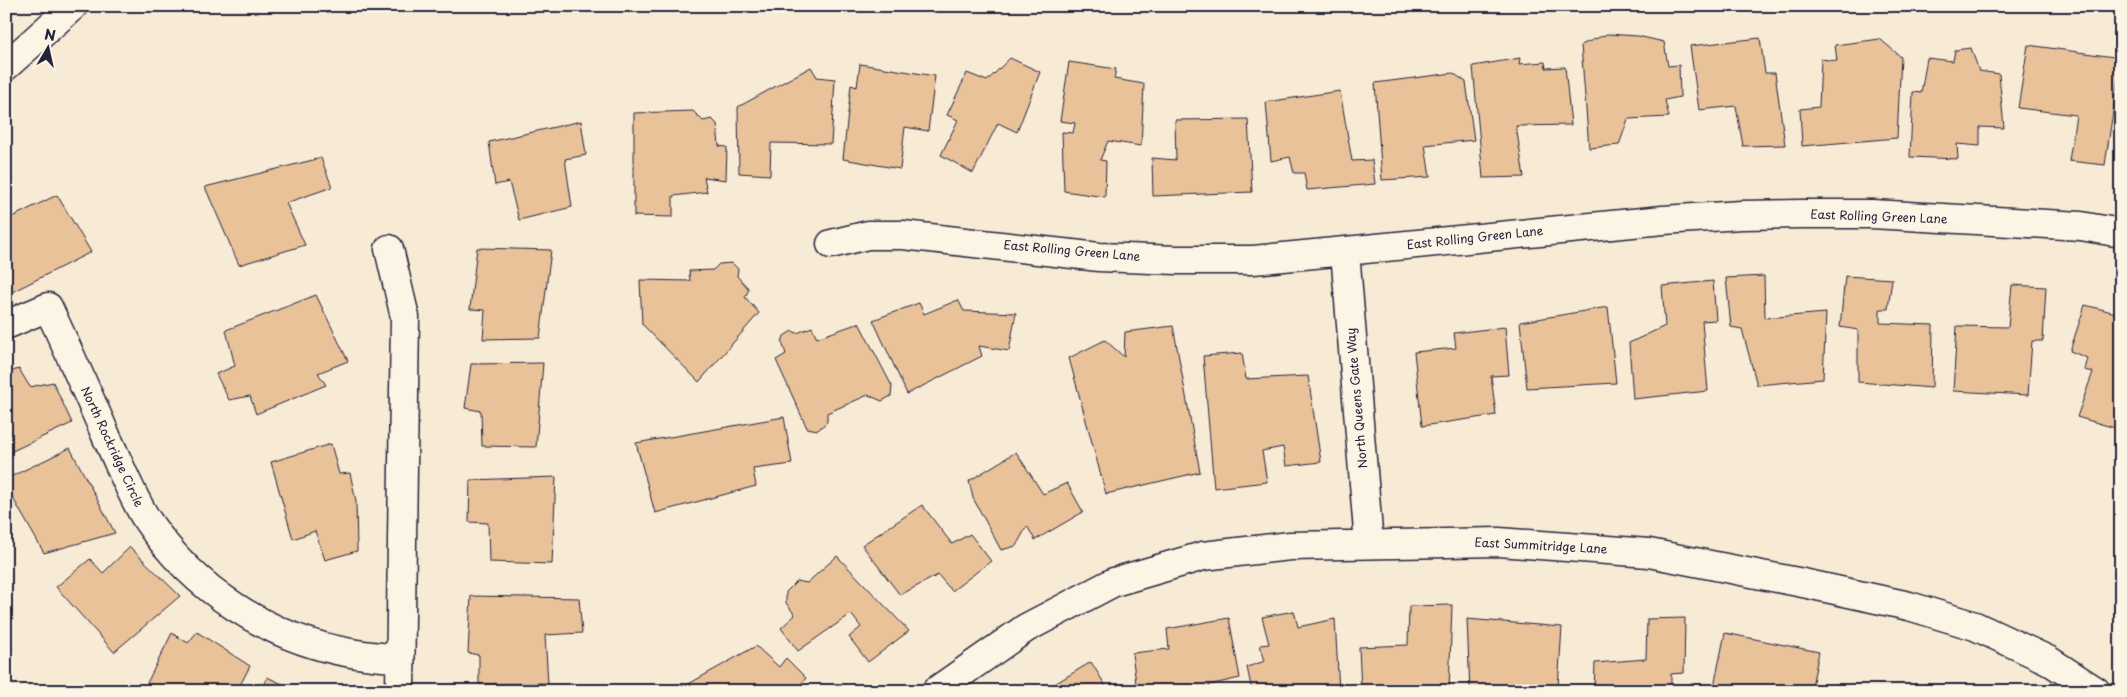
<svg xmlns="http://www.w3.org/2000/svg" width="2127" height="697" font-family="'Playpen Sans',sans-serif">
  <rect width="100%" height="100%" fill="#f8ebd6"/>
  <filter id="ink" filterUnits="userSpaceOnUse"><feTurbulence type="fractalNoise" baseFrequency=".02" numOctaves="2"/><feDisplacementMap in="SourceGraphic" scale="10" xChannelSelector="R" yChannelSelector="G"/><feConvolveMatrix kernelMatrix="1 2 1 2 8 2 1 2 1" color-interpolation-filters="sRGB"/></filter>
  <g filter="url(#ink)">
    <!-- building -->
    <path fill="#eac29a" stroke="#22223b" d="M1607 34 1638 36 1664 42 1668 66 1679 65 1680 97 1665 100 1669 117 1628 119 1619 145 1589 148 1581 45Z
      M1760 38 1765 73H1775L1785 145 1743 146 1736 106 1699 110 1690 46Z
      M1880 39 1901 57 1897 138 1802 146 1800 109 1819 107 1821 59 1837 61 1835 45Z
      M2028 45 2121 58 2105 165 2069 161 2076 115 2018 108Z
      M1971 48 1979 71 1999 74 2004 128 1980 127V146L1957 144 1958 159 1910 157 1913 92 1921 93 1927 58 1953 61 1955 50Z
      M1010 58 1040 72 1017 132 998 123 973 173 941 155 958 120 947 115 967 73 987 81Z
      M1520 58 1519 64 1545 62 1546 68 1565 67 1571 125 1516 126 1524 177 1483 178 1473 66Z
      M1069 62 1116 69 1114 79 1144 84 1141 146 1108 141 1100 160 1106 161 1105 197 1064 191 1062 132 1073 133 1075 123 1060 121Z
      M860 64 935 76 928 131 905 127 900 169 843 159 851 85 857 87Z
      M811 67 817 77 835 79 831 144 771 143 770 175 739 173 738 107Z
      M1453 73 1466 82 1474 140 1425 145 1430 177 1382 180 1375 83Z
      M1340 91 1352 161 1372 160 1375 184 1307 190 1304 173H1294L1290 157 1271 161 1266 102Z
      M693 111 703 121 712 119 717 124 719 146 727 147 726 180 704 177 707 192 673 196V217L634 216V113Z
      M1248 119 1252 192 1153 196 1152 158 1176 160 1175 120Z
      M581 121 586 155 565 159 572 207 519 220 509 182 495 185 489 142Z
      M321 158 332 187 286 203 305 245 239 265 205 187Z
      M57 195 91 252 6 295V220Z
      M477 248 551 250 540 338 483 339 485 310 470 309Z
      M732 263 738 269 737 276 749 289 745 297 759 313 699 382 642 324 640 280 690 281 689 271 713 270 719 264Z
      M1764 276 1765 318 1826 313 1823 379 1757 385 1742 329 1731 327 1726 278Z
      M1845 276 1892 279 1888 309H1880V323L1933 325 1932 388 1858 382V330L1840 327Z
      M1713 281 1716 320 1702 321 1708 391 1633 399 1629 343 1665 326 1662 286Z
      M2012 285 2046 287 2043 341H2032L2028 395 1953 391 1957 326 2008 327Z
      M316 295 348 361 318 373 326 385 256 414 250 396 229 400 216 374 235 366 226 330Z
      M2120 298 2121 410 2115 428 2077 417 2093 372 2084 370 2087 358 2070 351 2085 305 2116 313Z
      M958 300 964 311 1016 313 1009 351 979 346 982 356 907 394 873 320 919 303 924 314Z
      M1608 307 1616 383 1527 388 1520 322Z
      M859 323 892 386 891 396 882 401 868 395 827 413V422L818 430 807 428 776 360 786 354 782 342 784 336 792 331 797 333 812 327 817 338Z
      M1173 326 1200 472 1106 494 1069 358 1105 340 1124 357 1125 332Z
      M1505 327 1509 375 1491 376 1496 415 1422 426 1414 352 1456 348 1454 333Z
      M1242 353 1246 379 1308 376 1321 462 1286 466 1283 447 1262 451 1267 482 1214 488 1203 356Z
      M543 363 536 447 482 446 481 411 465 408 471 364Z
      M19 369 30 387 53 382 72 423 6 454V373Z
      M784 417 792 464 753 469 756 486 655 513 636 443Z
      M331 444 339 474 350 473 356 501 357 551 325 560 315 531 293 539 271 462Z
      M70 448 115 533 44 553 6 486V479Z
      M1016 452 1043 494 1067 483 1083 512 1035 540 1027 526 1016 546 1001 550 973 498 969 481Z
      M556 477 552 564 489 562 488 523 469 522 470 480Z
      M922 505 952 544 970 534 991 561 952 591 938 575 900 595 862 545Z
      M130 547 180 596 114 652 56 587 90 559 103 573Z
      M837 556 909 631 868 662 849 637 861 627 851 614 798 651 781 628 795 615 786 603V592L797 581 807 583Z
      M471 596 579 598 582 633 545 635 548 683 479 684V655L468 653Z
      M1452 605 1449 691H1361L1359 647 1408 645 1409 606Z
      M1294 611 1298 627 1335 619 1339 691H1252L1247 667 1265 661 1260 645 1269 644 1262 617Z
      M1229 618 1240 678 1209 685V691H1137L1132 653 1169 649 1167 629Z
      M1685 618 1684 673 1671 674V691H1594L1595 663 1646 659 1647 619Z
      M1467 619 1562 627 1558 687 1470 691Z
      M197 632 250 666 237 691H156L146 685 172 633 188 643Z
      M1725 633 1819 652 1811 691H1713Z
      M756 646 779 667 786 658 806 678 795 691H690L685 686Z
      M1091 662 1109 691H1055L1053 685Z
      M267 677 298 691H263Z"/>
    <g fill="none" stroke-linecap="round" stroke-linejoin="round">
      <!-- minor casing -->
      <g stroke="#22223b" stroke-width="31">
        <path id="minor" d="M6 66 73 6
          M831 244 868 235H903L1099 257 1177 260H1253L1663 220 1741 215 1800 214H1872L2081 226 2121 233
          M389 249 405 317 400 691
          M1345 252 1369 544
          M6 325 48 307C68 350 88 394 107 438 120 465 131 495 147 520 193 589 269 639 351 653 367 656 384 657 400 659
          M936 691 1026 628 1114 582 1203 556 1290 546 1499 542 1649 553 1803 583 1909 606 1975 626 2048 660 2096 691"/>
      </g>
      <!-- minor -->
      <use href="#minor" stroke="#fcf5e5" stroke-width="28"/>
    </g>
  </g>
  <g text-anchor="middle" stroke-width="5" stroke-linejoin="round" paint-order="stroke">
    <!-- street labels -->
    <g font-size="12" fill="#22223b" stroke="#fcf5e5">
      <text transform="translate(1879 217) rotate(2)" y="4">East Rolling Green Lane</text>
      <text transform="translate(1475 238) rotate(-6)" y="4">East Rolling Green Lane</text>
      <text transform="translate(1072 251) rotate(5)" y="4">East Rolling Green Lane</text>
      <text transform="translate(1357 398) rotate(-95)" y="4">North Queens Gate Way</text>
      <text transform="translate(112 447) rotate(65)" y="4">North Rockridge Circle</text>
      <text transform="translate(1541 546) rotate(3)" y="4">East Summitridge Lane</text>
    </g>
  </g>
  <!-- margin -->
  <rect width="2127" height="697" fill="none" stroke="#fcf5e5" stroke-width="25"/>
  <rect x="12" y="12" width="2102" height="672" fill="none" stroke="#22223b" stroke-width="2" filter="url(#ink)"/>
  <!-- north arrow -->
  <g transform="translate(48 48) rotate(9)" stroke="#fcf5e5" stroke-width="4" paint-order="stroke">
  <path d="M0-4L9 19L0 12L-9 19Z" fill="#22223b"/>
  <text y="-8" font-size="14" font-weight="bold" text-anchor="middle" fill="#22223b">N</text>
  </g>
</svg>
